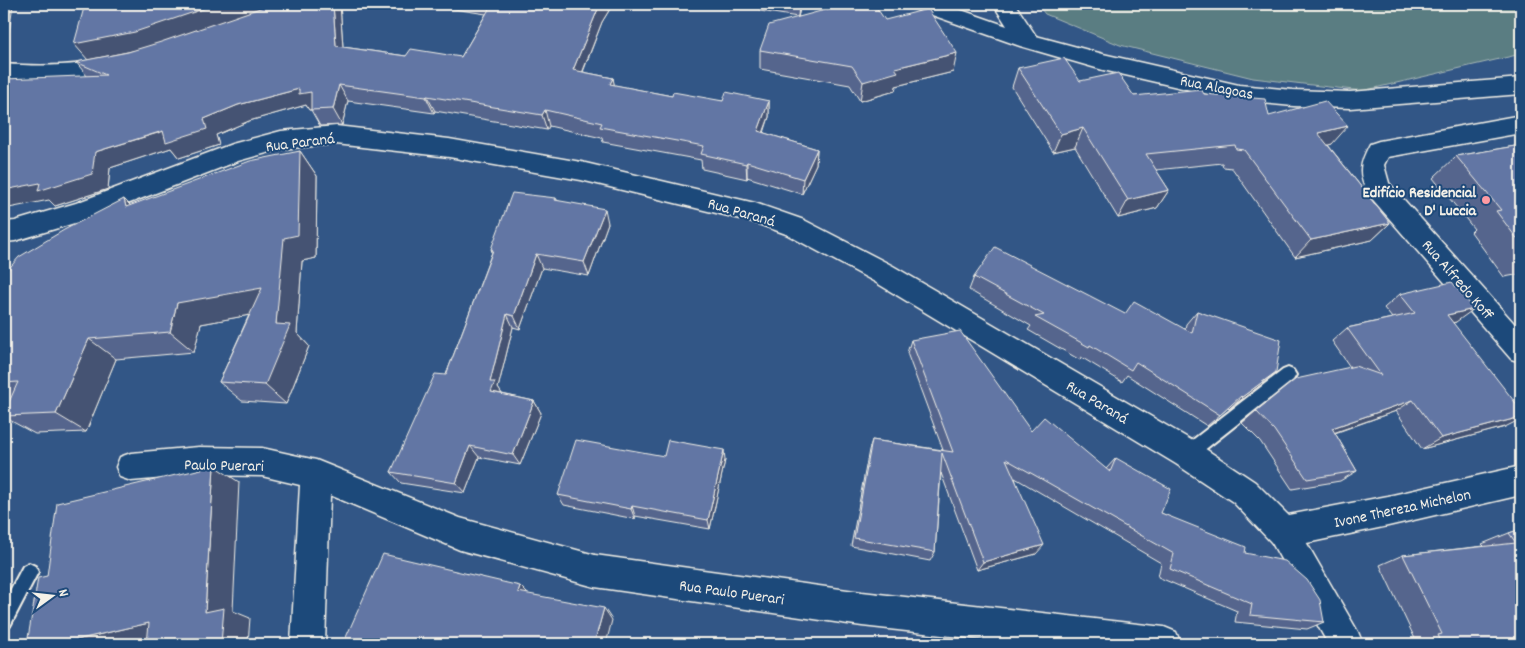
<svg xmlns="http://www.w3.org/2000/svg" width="1525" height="648" font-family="Dekko,sans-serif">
  <rect width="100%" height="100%" fill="#325686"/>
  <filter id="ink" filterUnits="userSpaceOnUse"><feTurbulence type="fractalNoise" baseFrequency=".02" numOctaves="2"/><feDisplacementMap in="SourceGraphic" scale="10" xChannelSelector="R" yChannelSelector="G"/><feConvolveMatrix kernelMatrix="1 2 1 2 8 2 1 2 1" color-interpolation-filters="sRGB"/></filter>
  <g filter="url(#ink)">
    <!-- green -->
    <path fill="#5a7d82" stroke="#a7b7b5" d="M1037 4H1521V54L1362 91 1253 78 1120 45 1045 14Z"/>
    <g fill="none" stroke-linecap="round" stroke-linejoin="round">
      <!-- lane casing -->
      <g stroke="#f4f1e8" stroke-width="4">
        <path id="lane" d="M1288 368 1293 370 1296 375 1293 380 1193 459 1187 462 1181 459 1179 454 1181 449 1283 370Z
          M29 563 35 566 38 572 10 626 4 629V602L23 566Z"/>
      </g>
      <!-- street casing -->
      <g stroke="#f4f1e8" stroke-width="3">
        <path id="street" d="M912 4H944L1007 26 993 4H1015L1036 36 1103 54 1239 85 1293 90 1350 92 1521 78V94L1350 108 1293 106 1239 101 1103 70 1020 46 915 9Z
          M119 57 127 59 130 65 127 71C87 82 45 83 4 80V64C43 67 81 66 119 57Z
          M1521 115V133L1388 157 1384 165 1389 183 1521 331V362L1511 359 1368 194C1357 173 1360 163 1370 144L1379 141Z
          M199 447 262 448 316 460 460 518 595 555 862 592 1164 627 1176 632 1181 644H1022L862 626 595 587 460 550 330 495 325 644H291L300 485 262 476 199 475 131 481 120 477 116 467 120 457 131 453Z
          M1521 466V495L1388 526 1283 548 1272 543 1267 532 1272 521 1283 516 1388 496Z"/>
      </g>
      <!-- secondary casing -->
      <g stroke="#f4f1e8" stroke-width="3">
        <path id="secondary" d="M336 126 449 139 581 162 755 203 804 220 893 266 1198 444 1255 482 1294 521 1358 632 1363 644H1328L1272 543 1233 502 1176 464 875 282 786 234 753 222 581 180 449 157 336 144 281 149 238 161 91 218 15 241 4 242V222L15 221 76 203 232 144 281 131Z"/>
      </g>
      <!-- lane -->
      <use href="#lane" fill="#1f4a7a" fill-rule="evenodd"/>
      <!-- street -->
      <use href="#street" fill="#1f4a7a" fill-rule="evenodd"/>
      <!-- secondary -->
      <use href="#secondary" fill="#1f4a7a" fill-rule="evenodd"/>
    </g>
    <!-- wall -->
    <path fill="#54658d" stroke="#f4f1e8" d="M85 4H340L343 47 406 56 461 57 486 14 422 4H613L602 22 583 72 613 78 614 85 672 96 723 101H769V117L764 133 817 149 816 164 802 194 747 177V179L702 169 701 160 603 142 602 138 549 126 547 130 435 111 434 113 348 101 342 125 320 126 311 110H309L306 105 249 121 216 135 219 145 179 158 171 148 110 168 108 189 55 206 49 200 87 76 76 62 88 60Z
      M760 4H801L798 17 885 20 953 72 896 86 895 91 860 101 850 85 760 69V50L798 17 760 11Z
      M1018 68 1080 81 1134 96 1204 94 1269 116 1332 144 1328 145 1390 223 1372 240 1295 257 1232 168 1223 167 1222 163 1156 170 1169 190 1157 208 1118 218 1075 147 1053 152 1012 87Z
      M1521 145V274L1504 277 1471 232 1474 229 1433 178 1456 156Z
      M300 151 317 176 316 258 302 261 297 333 309 346 286 404 242 401 219 382 249 315 201 324 194 352 116 359 86 432 35 434 4 417V413L7 405 4 406V274L124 199 130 206Z
      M556 198 557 200 608 223 589 276 542 268 520 329 513 327 498 388 502 394 534 401 541 413 520 465 479 457 465 493 401 483 391 472 446 375 492 252 491 249Z
      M974 277 1185 329 1186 324 1197 311 1276 372 1262 384 1229 409 1228 408 1207 426 1127 375 1122 382 1081 357 1080 360 1028 330 1031 326 969 290Z
      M1400 294 1456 322 1453 323 1505 427 1422 449 1396 411 1335 433 1357 471 1340 481 1292 489 1260 441 1242 423 1256 411 1350 367 1332 341 1347 328 1392 318 1384 308Z
      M911 340 1031 431 1106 469 1116 458 1161 513 1245 553 1324 622 1307 629 1235 622 1237 611 1158 577 1161 563 1015 478 1036 554 977 570 941 473 935 552 930 561 851 546 869 450 872 440 943 450 907 353Z
      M664 456 725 460 710 529 635 516V519L564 505 558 495Z
      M1521 529V644H1413L1412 643 1416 641 1380 565 1403 555 1484 546 1482 544 1509 533Z"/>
    <!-- shaded-wall -->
    <path fill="#455373" stroke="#f4f1e8" d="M4 4H13L9 32 4 34Z
      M218 4H261L263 8 147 48 88 60 74 44Z
      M333 4H340L344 62 336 46Z
      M487 4H497L491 15Z
      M600 4H613L602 22 577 86 573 70Z
      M799 4H801L798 17Z
      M957 53 953 72 896 86 895 91 860 101 863 82 895 68Z
      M613 78 616 94 610 84Z
      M339 85 348 101 342 125 333 109Z
      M299 89 311 92 321 108 309 110 306 105 249 121 216 135 219 145 179 158 171 148 110 168 108 189 55 206 49 200 4 209V190L95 152 204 119 238 105Z
      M427 96 435 111 434 113 426 97Z
      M769 101V117L758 147V131Z
      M545 110 549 126 547 130 542 115Z
      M1348 126 1332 144 1304 152 1318 133Z
      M1083 128 1075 147 1053 152 1061 134Z
      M817 149 816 164 802 194 803 179Z
      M300 151 317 176 316 258 302 261 297 333 309 346 286 404 265 385 276 324 277 310 201 324 194 352 170 332 177 303 284 238Z
      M747 162V179L746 164Z
      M1169 190 1157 208 1118 218 1128 200Z
      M124 199 148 223 126 207Z
      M605 209 608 223 589 276 584 262Z
      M1390 223 1372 240 1295 257 1311 240Z
      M536 254 542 268 520 329 514 316Z
      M1474 309 1456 322 1430 328 1447 315Z
      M507 314 513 327 498 388 502 394 491 392 490 382Z
      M89 339 116 359 86 432 56 414Z
      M1276 372 1262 384 1229 409 1242 397Z
      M1413 400 1396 411 1316 439 1332 428Z
      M534 401 541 413 520 465 513 455Z
      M1521 417V419L1505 427 1422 449 1441 438Z
      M470 446 479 457 465 493 456 483Z
      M724 450 725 460 710 529 708 520Z
      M214 466 239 482 233 611 250 618 248 644H221L205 612Z
      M632 506 635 516V519L631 509Z
      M1044 545 1036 554 977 570 983 562Z
      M520 586 533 599 518 592Z
      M604 608 612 620 606 644H594Z
      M149 623 179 633 131 644H76V640Z"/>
    <!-- building -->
    <path fill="#6276a4" stroke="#f4f1e8" d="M85 4H218L135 32 74 44Z
      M265 4H333L336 46 406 56 411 49 461 57 492 4H600L573 70 613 78 610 84 672 96 673 92 723 101 726 92 769 101 758 131 817 149 803 179 747 162 746 164 701 154 704 146 600 127 602 123 545 110 542 115 427 96 426 97 339 85 333 109 311 110V92L299 94V89L238 105 204 119 207 129 166 142 163 131 95 152 92 174 38 191 40 183 4 190V79L106 75 76 62 128 52 161 42 263 7Z
      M847 4H874L885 20 928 9 957 53 895 68 898 72 863 82 852 66 760 50 769 25Z
      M1064 58 1080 81 1118 73 1134 96 1201 89 1204 94 1265 99 1269 116 1325 101 1348 126 1318 133 1390 223 1311 240 1244 150 1236 149 1235 145 1146 154 1169 190 1128 200 1083 128 1061 134 1018 68Z
      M1521 145V244L1496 211 1501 210 1456 156Z
      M300 151 298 235 284 238 276 324 290 325 265 385 219 382 262 288 177 303 170 332 89 339 56 414 4 416V413L18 382 4 383V274L19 257 64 230 124 199 126 207 250 161Z
      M512 193 556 198 555 200 605 209 584 262 536 254 514 316 507 314 490 382H495L491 392 534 401 513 455 470 446 456 483 391 472 435 374 446 375 493 250 491 249Z
      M995 247 1125 314 1134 301 1192 333 1197 311 1281 340 1276 372 1242 397 1241 396 1220 415 1136 362 1131 370 1090 345 1089 347 1035 317 1044 315 974 277Z
      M1452 282 1474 309 1447 315 1521 410V417L1441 438 1413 400 1332 428 1357 471 1307 479 1274 430 1256 411 1296 379 1355 366 1381 375 1347 328 1415 313 1400 294Z
      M960 331 1031 431 1044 417 1110 472 1116 458 1171 489 1161 513 1246 547 1245 553 1285 561 1307 580 1320 600 1324 622 1250 615 1252 604 1170 569 1174 554 1006 459 1044 545 983 562 942 453 935 552 854 538 872 440 953 452 911 340Z
      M576 440 664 456 668 440 724 450 708 520 632 506 631 509 558 495Z
      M214 466 205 612 224 608 221 644H147L149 623 76 640V644H27L38 578 47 576 57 503Z
      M1521 529V644H1442L1438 635 1442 634 1403 555 1516 543 1509 533Z
      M383 554 520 586 518 592 604 608 594 644H343Z"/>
  </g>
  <!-- markers -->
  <circle fill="#ff9aa2" stroke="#1f4a7a" stroke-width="2" cx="1486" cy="200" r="5"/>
  <g text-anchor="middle" stroke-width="4" stroke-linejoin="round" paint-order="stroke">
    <!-- street labels -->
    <g font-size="16" fill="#f4f1e8" stroke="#1f4a7a">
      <text transform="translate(1217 86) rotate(11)" y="6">Rua Alagoas</text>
      <text transform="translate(300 141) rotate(-7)" y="6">Rua Paraná</text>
      <text transform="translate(742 211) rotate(16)" y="6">Rua Paraná</text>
      <text transform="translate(1459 279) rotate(49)" y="6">Rua Alfredo Koff</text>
      <text transform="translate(1098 401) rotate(31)" y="6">Rua Paraná</text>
      <text transform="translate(224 464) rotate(1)" y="6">Paulo Puerari</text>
      <text transform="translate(1402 507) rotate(-12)" y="6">Ivone Thereza Michelon</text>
      <text transform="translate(732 591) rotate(8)" y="6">Rua Paulo Puerari</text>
    </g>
    <!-- poi labels -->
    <g font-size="16" font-weight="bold" fill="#f4f1e8" stroke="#1f4a7a" text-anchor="end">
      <text x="1476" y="197">Edifício Residencial<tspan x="1476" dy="18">D' Luccia</tspan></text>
    </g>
  </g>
  <!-- margin -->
  <rect width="1525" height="648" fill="none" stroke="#1f4a7a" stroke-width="20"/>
  <rect x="10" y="10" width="1505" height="628" fill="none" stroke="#f4f1e8" stroke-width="2" filter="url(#ink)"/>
  <!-- north arrow -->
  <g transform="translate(52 596) rotate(75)" stroke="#1f4a7a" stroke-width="4" paint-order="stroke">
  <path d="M0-4L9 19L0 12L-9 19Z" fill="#f4f1e8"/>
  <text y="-8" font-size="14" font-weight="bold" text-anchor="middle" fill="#f4f1e8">N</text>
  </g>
</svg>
